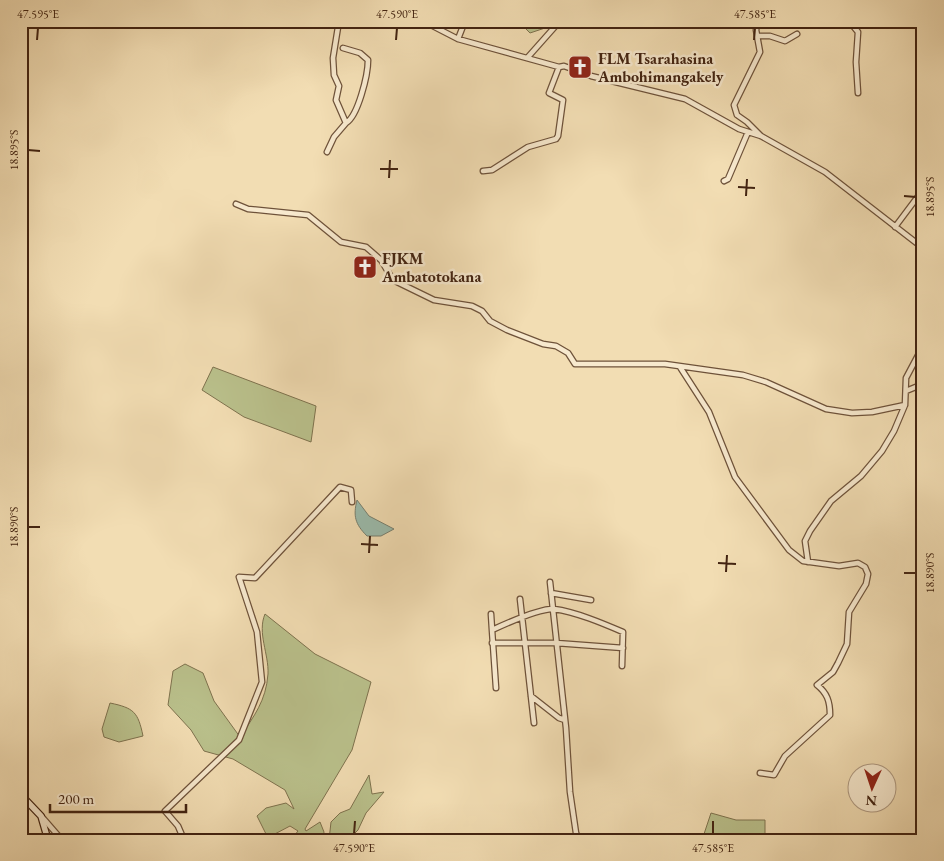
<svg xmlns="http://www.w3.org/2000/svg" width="944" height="861" font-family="'EB Garamond',serif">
  <rect width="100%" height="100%" fill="#f2ddb3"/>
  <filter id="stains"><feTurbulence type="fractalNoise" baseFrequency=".004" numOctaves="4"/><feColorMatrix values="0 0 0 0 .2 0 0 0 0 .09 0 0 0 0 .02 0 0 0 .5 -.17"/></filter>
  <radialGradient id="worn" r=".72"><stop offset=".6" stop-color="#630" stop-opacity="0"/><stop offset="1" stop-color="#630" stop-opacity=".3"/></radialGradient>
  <!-- green -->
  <path fill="#bac18c" stroke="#7e724e" d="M518 21H557L550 29 545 28 530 33Z
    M213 367 316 406 311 442 244 417 202 390Z
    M265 614 315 654 371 682 352 750 305 829 306 831 320 822 324 832 323 840H283L294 836 298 831 290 826 271 836 266 834 257 816 266 808 286 803 294 809 285 790 233 759 204 751 191 730 168 705 173 671 185 664 203 673 214 701 240 737C254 716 266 701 268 674 269 654 257 633 265 614Z
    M110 703C134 708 138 712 143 736L119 742 104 737 102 729Z
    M369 775 372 794 384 792 366 813 358 830 348 840H329L331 822 340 813 350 809Z
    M711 813 736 820H765V840H702Z"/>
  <!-- water -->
  <path fill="#9bbcad" stroke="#777f6f" d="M357 500 369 516 394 529 381 536H367C355 524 353 516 357 500Z"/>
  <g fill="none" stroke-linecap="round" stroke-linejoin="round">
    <!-- street casing -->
    <g stroke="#6e523a" stroke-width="7">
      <path id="street" d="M423 21 458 39 559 67 564 66 591 76 685 99 739 129 761 136 825 172 923 248
        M758 21 756 30 760 52 734 105 737 115 747 122 761 136
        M849 21 858 32 856 62 858 93
        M757 36H770L785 41 797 34
        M458 39 465 21
        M343 48 360 53 368 60C368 75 358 116 346 123
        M528 57 560 21
        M327 152 334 137 346 123 336 100 339 86 334 75 333 58 339 21
        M483 171 492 170 528 147 556 139 558 136 563 100 549 93 559 67
        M724 181 728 179 748 132
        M236 204 248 209 308 215 341 242 366 247 381 260 393 280 434 300 472 306 482 311 490 321 507 330 543 344 556 346 568 353 575 364H665L743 375 766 382 826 409 852 413 872 412 905 405
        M895 227 922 191
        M680 367 709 412 735 477 789 550 803 561 839 566 858 563 865 567 868 574 866 584 849 612 847 644 838 663 833 672 817 685C827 693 830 701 830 715L785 756 774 775 760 773
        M906 391 923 384
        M808 562 805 541 810 531 831 501 861 476 882 451 894 431 905 405 906 378 923 346
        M550 582 566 728 570 792 576 833 579 840
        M551 593 591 600
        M520 599 534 723
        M491 614 492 630
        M492 643H556L623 648
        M496 688 492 630C505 624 540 608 554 609 576 612 602 623 623 632L622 666
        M531 696 559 718 565 720
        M42 817 62 840
        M184 840 178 826 165 811 239 740 262 682 257 632 239 577 255 578 340 487 351 490 352 502"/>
    </g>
    <!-- secondary casing -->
    <g stroke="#422311" stroke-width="8">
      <path id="secondary" d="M21 795 41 816 48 840"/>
    </g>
    <!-- street -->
    <use href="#street" stroke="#f7e9ce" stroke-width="4.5"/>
    <!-- secondary -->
    <use href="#secondary" stroke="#f7e9ce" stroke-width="5.5"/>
  </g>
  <!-- ticks -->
  <path fill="none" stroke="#422311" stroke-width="2" d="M37 40 38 28M396 40 397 28M754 40 755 28M28 150 40 151M380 169H398M389 178 390 160M738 187 755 188M746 196 747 179M904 196 916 197M28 527H40M361 544 378 545M369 553 370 536M718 563 736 564M726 572 727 555M904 573H916M354 834 355 821M713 834V821"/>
  <!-- icons -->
  <defs>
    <g id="church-square" transform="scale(1.25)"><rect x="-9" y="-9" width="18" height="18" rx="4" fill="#8f2418" stroke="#f7e9ce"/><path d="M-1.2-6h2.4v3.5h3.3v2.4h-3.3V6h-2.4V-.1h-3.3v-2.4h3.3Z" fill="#fff"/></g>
  </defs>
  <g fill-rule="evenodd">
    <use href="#church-square" x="580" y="67"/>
    <use href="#church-square" x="365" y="267"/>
  </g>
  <g text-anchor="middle" stroke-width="5" stroke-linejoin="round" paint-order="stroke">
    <!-- poi labels -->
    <g font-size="16" font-weight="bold" fill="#422311" stroke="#f7e9ce" text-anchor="start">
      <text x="598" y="64">FLM Tsarahasina<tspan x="598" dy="18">Ambohimangakely</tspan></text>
      <text x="382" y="264">FJKM<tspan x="382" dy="18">Ambatotokana</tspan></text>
    </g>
  </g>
  <!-- margin -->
  <rect width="944" height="861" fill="none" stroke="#f2ddb3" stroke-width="55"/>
  <!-- north arrow -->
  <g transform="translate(872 788) rotate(183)"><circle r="24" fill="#f7e9ce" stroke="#af9a82"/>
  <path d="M0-4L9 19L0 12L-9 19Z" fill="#8f2418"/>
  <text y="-8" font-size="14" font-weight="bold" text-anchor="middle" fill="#422311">N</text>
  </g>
  <!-- scale -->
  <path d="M50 804v8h136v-8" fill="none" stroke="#422311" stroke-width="2.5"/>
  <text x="58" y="804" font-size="15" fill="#422311" stroke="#f7e9ce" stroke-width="4" paint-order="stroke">200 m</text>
  <rect x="28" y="28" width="888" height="806" fill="none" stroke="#422311" stroke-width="2"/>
  <g font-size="12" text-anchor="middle" fill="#422311">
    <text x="38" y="18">47.595°E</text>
    <text x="397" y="18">47.590°E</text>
    <text x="755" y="18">47.585°E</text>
    <text transform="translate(14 150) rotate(-90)" y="4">18.895°S</text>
    <text transform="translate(930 197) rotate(-90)" y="4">18.895°S</text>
    <text transform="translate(14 527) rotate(-90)" y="4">18.890°S</text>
    <text transform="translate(930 573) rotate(-90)" y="4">18.890°S</text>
    <text x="354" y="852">47.590°E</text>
    <text x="713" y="852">47.585°E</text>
  </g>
  <rect width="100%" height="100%" filter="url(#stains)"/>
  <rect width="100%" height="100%" fill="url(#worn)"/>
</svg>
